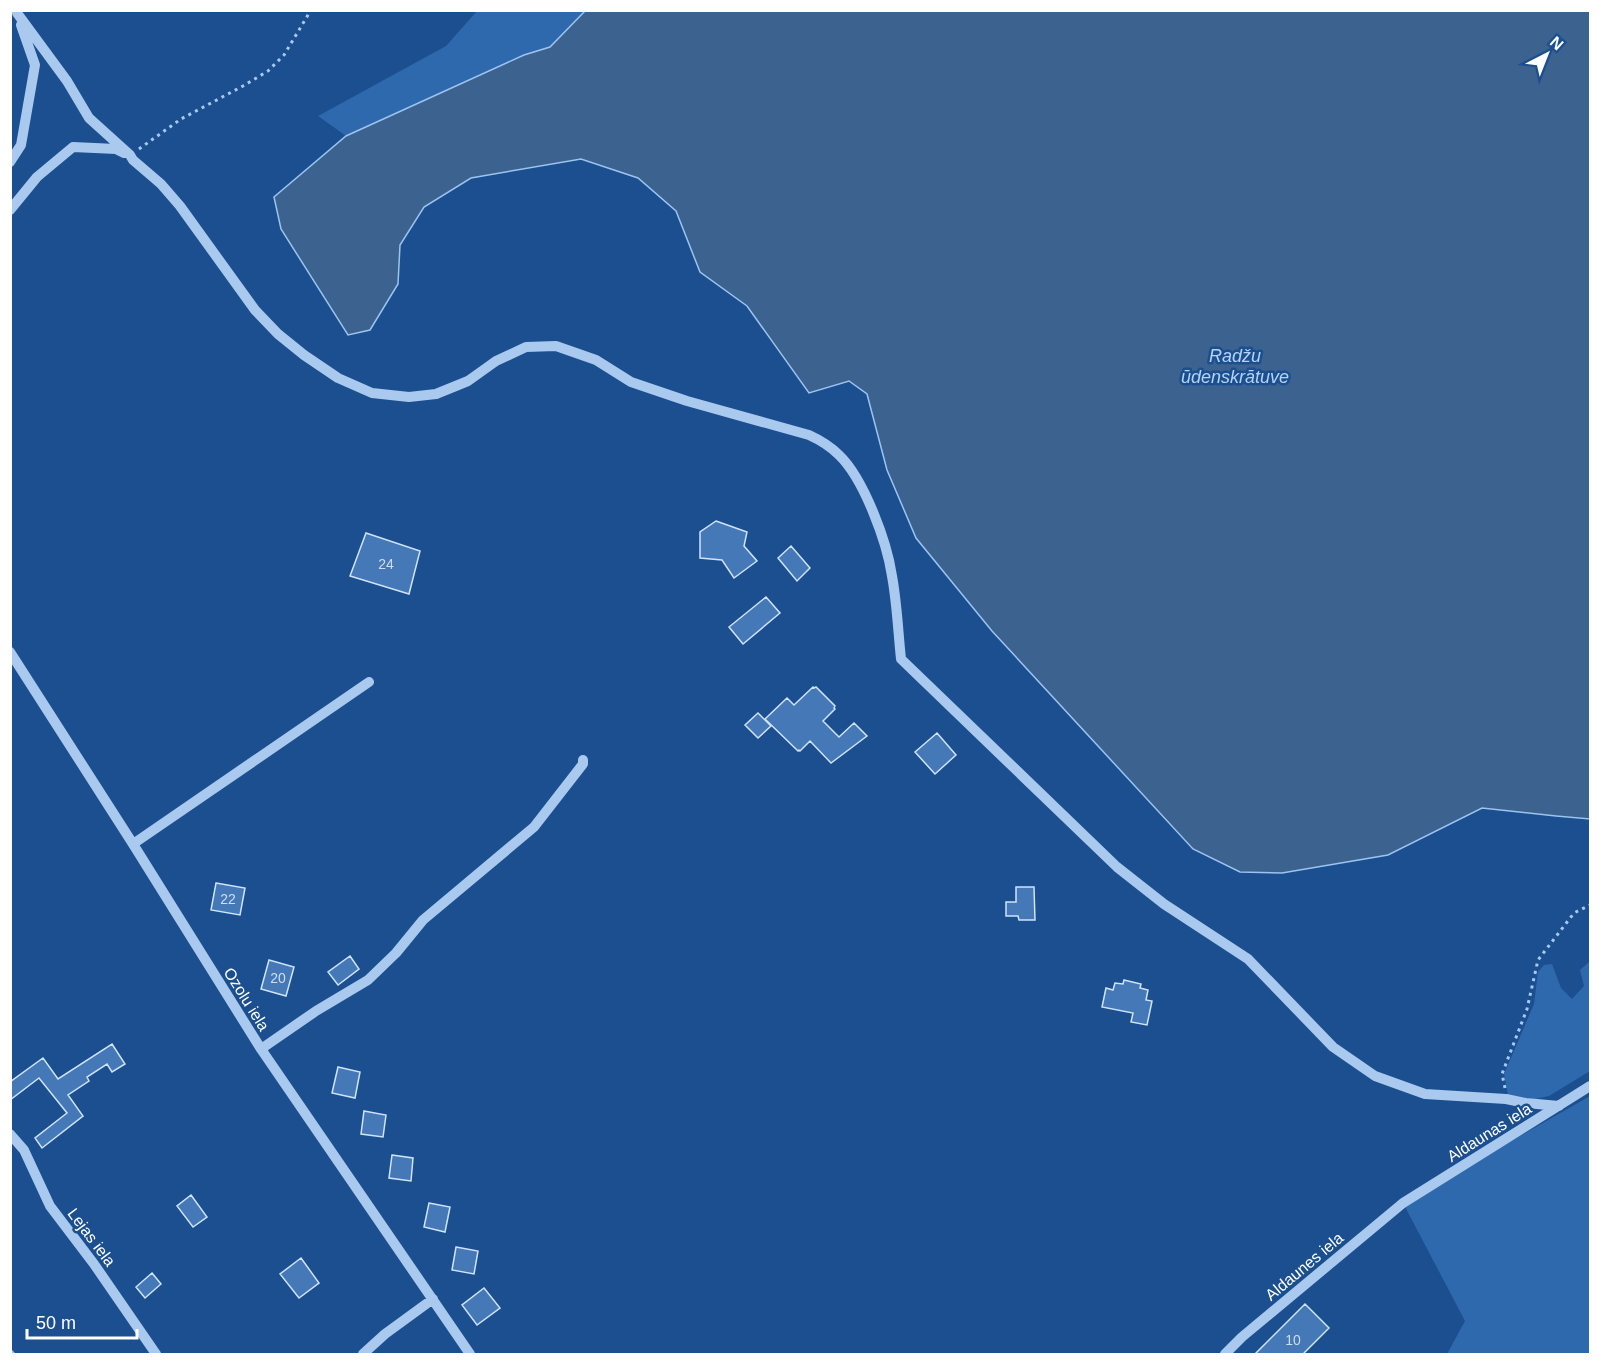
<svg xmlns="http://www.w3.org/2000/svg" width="1601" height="1365" font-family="Arial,sans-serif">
  <rect width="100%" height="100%" fill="#1b4f8f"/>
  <!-- green -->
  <path fill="#2e69ad" d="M477 11H585L550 47 524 55 346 136 318 116 446 46Z
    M1590 961V1071L1549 1096 1535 1099 1508 1095 1504 1074 1534 1004 1538 972 1544 965 1552 964 1561 988 1572 999 1584 986 1580 970Z
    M1590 1096V1354H1447L1465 1321 1403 1203Z"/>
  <!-- water -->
  <path fill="#3c6290" stroke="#9cc4f0" stroke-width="1.5" d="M585 11H1590V819L1556 816 1482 808 1388 855 1282 873 1240 872 1193 849 992 631 916 538 887 470 867 394 849 381 809 393 747 306 700 272 676 211 638 178 581 159 471 178 424 207 400 245 398 284 370 330 348 335 281 229 274 197 346 136 524 55 550 47Z"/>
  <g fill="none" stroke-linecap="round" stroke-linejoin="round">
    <!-- stream -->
    <path stroke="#9cc4f0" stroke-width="4.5" d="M10 1351 13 1354"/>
  </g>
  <!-- building -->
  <path fill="#4478b7" stroke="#cfe3fa" stroke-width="1.5" d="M716 521 747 532 744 546 757 561 734 578 722 560 700 558V532Z
    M366 533 420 551 409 594 350 576Z
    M791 546 810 568 797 581 778 558Z
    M766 597 780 613 743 644 729 627Z
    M813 687 814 688 816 687 835 706 834 708 835 709 823 721 839 737 854 723 867 736 831 763 810 741 800 751 799 750 798 751 765 719 787 698 794 705Z
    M758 713 771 726 758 738 745 725Z
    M937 733 956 755 935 774 915 752Z
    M216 883 245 888 240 915 211 910Z
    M1016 887H1034L1035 920H1019L1018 916H1006V902H1016Z
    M350 956 359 969 338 985 328 972Z
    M269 960 294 967 286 996 261 989Z
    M1124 980 1141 984 1140 988 1148 990 1146 1000 1152 1001 1147 1025 1131 1022 1133 1013 1102 1007 1106 988 1113 990 1115 983 1123 984Z
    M112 1044 125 1064 112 1072 107 1064 87 1077 89 1081 68 1095 83 1116 42 1148 35 1138 67 1113 39 1078 10 1100V1082L43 1058 58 1079Z
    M338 1067 360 1072 355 1098 332 1093Z
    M364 1111 386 1115 383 1137 361 1134Z
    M392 1155 413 1158 411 1181 389 1178Z
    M191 1195 207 1217 193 1227 177 1206Z
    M429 1203 450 1207 445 1232 424 1227Z
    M456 1247 478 1251 474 1274 452 1270Z
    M301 1258 319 1283 299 1298 280 1274Z
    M152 1273 161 1284 145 1298 136 1287Z
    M484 1288 500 1308 477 1325 462 1305Z
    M1305 1304 1329 1328 1303 1354H1255Z"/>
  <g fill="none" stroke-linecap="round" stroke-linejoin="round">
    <!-- path -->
    <path stroke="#a9c9ee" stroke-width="3" stroke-dasharray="3 4.5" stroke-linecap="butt" d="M492 10 493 11
      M139 149 181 119 243 86 268 71 284 55 311 10
      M1505 1088 1502 1074 1527 1009 1538 960 1574 913 1590 905"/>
    <!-- minor -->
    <path stroke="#a9c9ee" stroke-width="10" d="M17 13 67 81 89 118 130 155 133 160 161 184 180 206 255 310 278 334 304 355 338 378 372 393 409 397 436 394 468 381 496 361 526 347 556 346 596 360 631 382 687 401 809 435C820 440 830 446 839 455 864 479 887 542 892 576 897 603 898 631 901 659L1117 867 1164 904 1248 959 1333 1047 1375 1076 1425 1094 1506 1099 1526 1103 1559 1106
      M10 162 21 145 35 65 21 25
      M10 210 37 177 73 147 116 149 124 153
      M10 652 133 844 261 1049 470 1354
      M133 844 369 682
      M261 1049 316 1011 368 980 396 953 423 920 534 827 583 764V760
      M10 1134 24 1150 50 1206 94 1264 156 1354
      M363 1354 385 1334 433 1299
      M1225 1354 1242 1337 1403 1203 1590 1086"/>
  </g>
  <g text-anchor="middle" stroke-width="5" stroke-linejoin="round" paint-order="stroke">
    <!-- number labels -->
    <g font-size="14" fill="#d0dded">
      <text x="386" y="569">24</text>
      <text x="228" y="904">22</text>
      <text x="278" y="983">20</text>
      <text x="1293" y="1345">10</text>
    </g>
    <!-- street labels -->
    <g font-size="16" fill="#fff" stroke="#1b4f8f">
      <text transform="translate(247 999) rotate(58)" y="6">Ozolu iela</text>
      <text transform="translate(1489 1132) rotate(-32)" y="6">Aldaunas iela</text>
      <text transform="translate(92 1237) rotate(53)" y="6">Lejas iela</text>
      <text transform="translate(1304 1266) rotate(-40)" y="6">Aldaunes iela</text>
    </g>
    <!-- water labels -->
    <g font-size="18" font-style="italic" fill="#b5d3f5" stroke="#1b4f8f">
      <text x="1235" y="362">Radžu<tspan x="1235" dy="21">ūdenskrātuve</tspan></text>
    </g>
  </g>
  <!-- border -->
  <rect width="1601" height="1365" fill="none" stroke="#ffffff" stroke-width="24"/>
  <!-- north arrow -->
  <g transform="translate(1547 54) rotate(42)" stroke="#1b4f8f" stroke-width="4.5" paint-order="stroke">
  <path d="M0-4.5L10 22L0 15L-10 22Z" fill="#ffffff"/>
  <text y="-9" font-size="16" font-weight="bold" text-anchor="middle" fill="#ffffff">N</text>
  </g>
  <!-- scale -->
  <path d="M27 1329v9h110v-9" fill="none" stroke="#ffffff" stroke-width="3"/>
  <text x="36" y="1329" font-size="18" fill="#ffffff" stroke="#1b4f8f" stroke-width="4.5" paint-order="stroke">50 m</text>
</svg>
